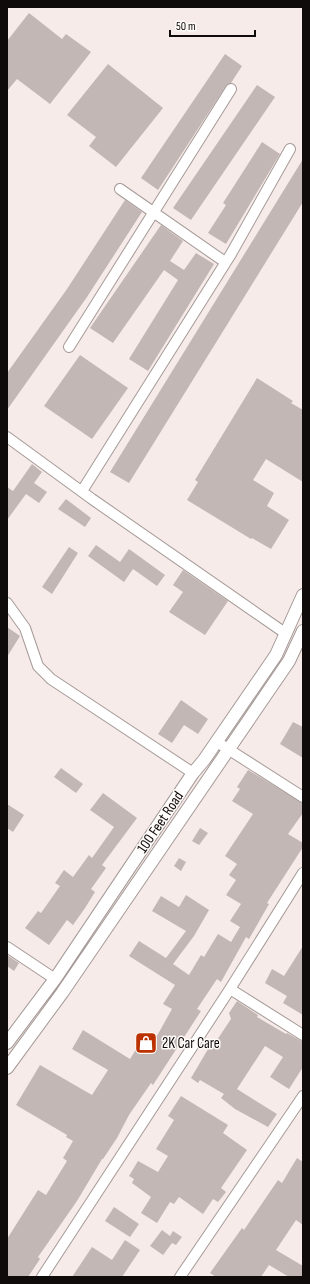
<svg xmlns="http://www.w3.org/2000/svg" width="310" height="1284" font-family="'Sofia Sans Condensed',sans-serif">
  <rect width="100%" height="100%" fill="#f6ebe8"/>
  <!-- building -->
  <path fill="#c2b7b4" d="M29 13 62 39 66 34 91 52 50 104 17 79 7 91V41Z
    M225 54 242 66 231 83 226 86 158 190 141 178Z
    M108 64 163 108 116 167 89 146 96 137 67 115Z
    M257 85 275 97 191 220 173 208Z
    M262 142 280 154 226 244 208 233 226 205 223 203Z
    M303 159V202L129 483 110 472Z
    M125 200 142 212 87 297 7 410V373L67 289Z
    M161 225 183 241 170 261 184 270 196 253 214 264 148 371 129 359 178 280 164 270 113 343 90 328Z
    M80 355 128 388 92 439 44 406Z
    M257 378 293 401 291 403 303 410V482L266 459 253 480 274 493 267 506 289 520 271 549 252 538 251 539 187 500 198 482 195 480Z
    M32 464 42 472 34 483 47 492 39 503 26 494 7 520V487L13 491Z
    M66 499 91 518 85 527 58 509Z
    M96 545 120 562 129 549 165 575 157 586 133 569 124 582 88 556Z
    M69 547 78 553 52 594 42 587Z
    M183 570 228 601 205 635 169 612 183 592 173 585Z
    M7 627 20 636 7 657Z
    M181 700 208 719 198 734 184 725 172 743 158 734Z
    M293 722 303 727V758L280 744Z
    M61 768 83 784 76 793 54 777Z
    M248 770 303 803V813L288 834 303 843V847L267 903 269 904 249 939 246 937 221 982 217 979 197 1009 201 1011 153 1085 151 1083 129 1115 117 1138 103 1159H102L77 1201 38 1257 40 1259 28 1277H7V1239L38 1190 46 1195 67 1161 63 1158 73 1141 66 1137 67 1135 16 1105 40 1065 92 1095 108 1070 72 1049 83 1030 130 1059 144 1037 153 1043 172 1009 163 1004 175 985 129 956 139 941 166 958 186 931 152 911 161 896 179 907 186 895 209 910 194 936 173 964 189 975 201 955 204 957 218 934 231 942 240 927 230 921 241 904 226 895 236 880 229 875 237 864 225 856 253 814 232 801 240 789 237 787Z
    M103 793 137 818 102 865 106 868 91 889 95 892 85 908 73 925 67 920 49 945 25 928 38 911 41 913 60 886 55 883 64 870 73 877 89 855 92 858 114 827 90 810Z
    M7 804 24 815 13 832 7 828Z
    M200 828 208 833 199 845 192 841Z
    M179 858 186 862 181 871 174 866Z
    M303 946V1015L283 1003 287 996 265 983 272 969 284 976Z
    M7 955 19 963 14 971 7 966Z
    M237 1001 258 1015 257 1017 286 1034 287 1033 303 1042V1067L289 1089 270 1077 283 1057 265 1046 237 1089 277 1114 268 1127 235 1109 221 1098 224 1094 200 1080 198 1083 191 1078 211 1044 213 1046 231 1019 229 1013Z
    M181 1096 228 1125 223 1133 247 1150 221 1188 226 1192 218 1202 213 1199 203 1214 179 1197 174 1204 170 1202 157 1223 141 1213 151 1197 132 1183 134 1179 129 1176 138 1161 158 1172 168 1156 156 1149 174 1120 168 1116Z
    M297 1158 303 1162V1225L296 1220 276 1250 303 1266V1277H289L269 1265 261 1277H216L210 1273 242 1228 244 1230 278 1180 282 1183Z
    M114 1207 139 1224 130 1237 105 1221Z
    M162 1230 170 1236 173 1231 182 1237 176 1245 172 1243 163 1255 150 1246Z
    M125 1240 140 1250 122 1277H72L92 1247 112 1260Z"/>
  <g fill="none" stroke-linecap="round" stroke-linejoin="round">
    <!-- minor casing -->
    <g stroke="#a59a97" stroke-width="12">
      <path id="minor" d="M120 189 225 262
        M69 347 231 89
        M7 437 92 499 285 633
        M82 491 231 254 290 149
        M7 603 25 628 38 666 51 679 193 773
        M217 742 303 797
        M7 947 55 979
        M230 989 303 1035
        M42 1277 230 989 303 873
        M180 1277 303 1096"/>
    </g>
    <!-- tertiary casing -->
    <g stroke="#a59a97" stroke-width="14">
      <path id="tertiary" d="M7 1043 55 979 193 773 204 760 276 655 303 595
        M7 1068 62 993 289 661 303 631"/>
    </g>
    <!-- minor -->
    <use href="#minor" stroke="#fff" stroke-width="10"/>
    <!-- tertiary -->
    <use href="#tertiary" stroke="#fff" stroke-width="12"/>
  </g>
  <!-- icons -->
  <defs>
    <g id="shop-square" transform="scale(1.15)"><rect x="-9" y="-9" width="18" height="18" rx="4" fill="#bb3200" stroke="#fefaf8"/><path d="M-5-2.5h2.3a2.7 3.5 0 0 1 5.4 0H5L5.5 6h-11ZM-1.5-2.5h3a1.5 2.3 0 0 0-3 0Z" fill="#fff"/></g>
  </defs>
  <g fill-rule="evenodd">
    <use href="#shop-square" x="146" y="1043"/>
  </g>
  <g text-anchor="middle" stroke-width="3" stroke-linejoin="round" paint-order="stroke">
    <!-- street labels -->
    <g font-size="15" fill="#0e0b0a" stroke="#fefaf8">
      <text transform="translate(160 822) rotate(-56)" y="5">100 Feet Road</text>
    </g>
    <!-- poi labels -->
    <g font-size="15" fill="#0e0b0a" stroke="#fefaf8" text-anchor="start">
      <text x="162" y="1048">2K Car Care</text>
    </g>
  </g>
  <!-- border -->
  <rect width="310" height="1284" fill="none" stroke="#0e0b0a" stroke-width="16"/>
  <!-- scale -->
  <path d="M170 30v6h85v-6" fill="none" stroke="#0e0b0a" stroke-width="2"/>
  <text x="176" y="30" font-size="12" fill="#0e0b0a" stroke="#fefaf8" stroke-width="3" paint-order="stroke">50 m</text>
</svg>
